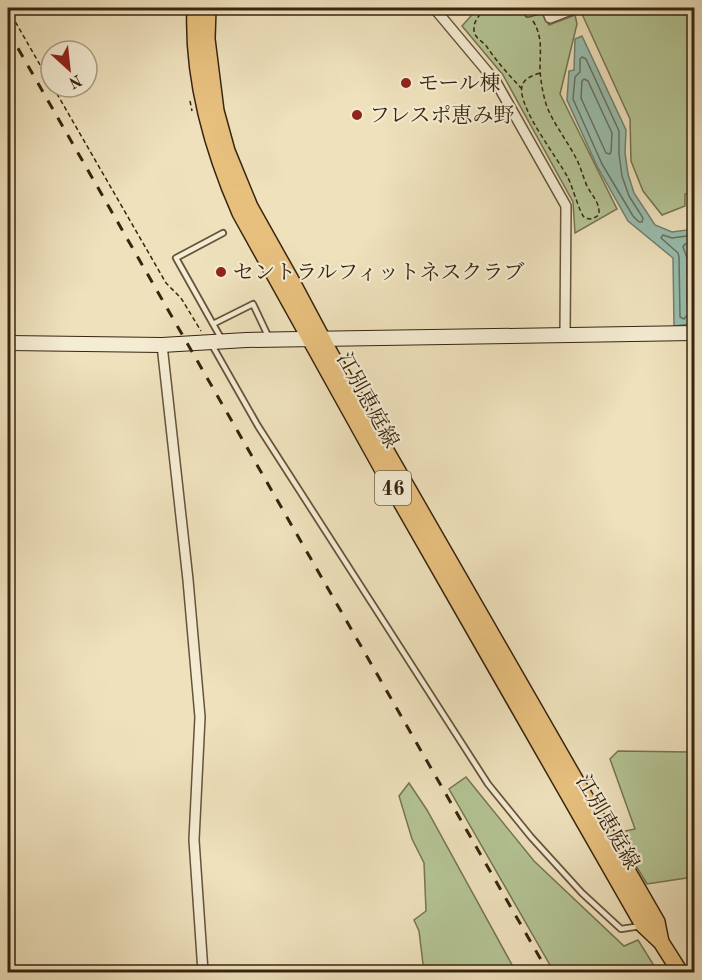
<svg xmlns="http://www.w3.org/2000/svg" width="702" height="980" font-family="'Old Standard TT','Noto Serif JP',serif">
  <rect width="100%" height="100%" fill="#eee1bc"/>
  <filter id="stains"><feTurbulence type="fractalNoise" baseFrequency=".00333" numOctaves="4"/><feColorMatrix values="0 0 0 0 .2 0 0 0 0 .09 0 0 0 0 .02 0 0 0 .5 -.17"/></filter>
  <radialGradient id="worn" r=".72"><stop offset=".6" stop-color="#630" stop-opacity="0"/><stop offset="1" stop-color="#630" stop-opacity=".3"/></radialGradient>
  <!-- green -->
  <path fill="#b4c494" stroke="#767452" stroke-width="1.5" d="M478 8H542L549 25 575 15 577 24 560 94 617 209 575 233 573 202 503 75 462 26Z
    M598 8H694V192L685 194V206L662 215 643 191 631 161 630 119 582 14Z
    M694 748V868L693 877 647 884 616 833 635 829 610 759 618 751 689 752Z
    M466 777 534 861 624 946 638 940 658 972H554L449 789Z
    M409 783 427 810 516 972H424L419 931 414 920 426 911 424 863 412 839 399 796Z"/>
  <!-- water -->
  <path fill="#99beaf" stroke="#72806f" stroke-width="1.5" d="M582 36 626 130 625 153 628 174 634 193 655 225 672 232 694 229V308L690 324 674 326 673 258 628 221 597 166 567 100 569 71 574 70 575 39Z"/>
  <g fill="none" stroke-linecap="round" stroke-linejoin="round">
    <!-- shore -->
    <path stroke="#687160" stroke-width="1.5" d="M582 57 586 59 619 131V154L622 176 629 196 643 218 642 222H639L633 216 602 164 573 99 575 77 580 72V59Z
      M584 79 588 81 612 133 611 152 610 154 606 153 581 98 582 81Z
      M694 235 672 238 663 235 661 238 678 253 679 257 680 317 684 319 689 313 694 312
      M694 243 685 244 683 247 687 258V303L689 305H694"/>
    <!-- lane casing -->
    <g stroke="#66533b" stroke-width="8">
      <path id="lane" d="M528 14 546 9
        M213 324 176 258 223 233
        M221 338 213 324 253 304 269 338
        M212 345 258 426 488 784 531 837 582 893 621 929 641 926"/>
    </g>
    <!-- street casing -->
    <g stroke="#66533b" stroke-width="12">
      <path id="street" d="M434 8 496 82 566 206 565 335
        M546 8 550 18 576 8
        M162 345 188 580 200 717 194 840 203 972"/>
    </g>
    <!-- secondary casing -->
    <g stroke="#382410" stroke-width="16">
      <path id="secondary" d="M8 343 162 345 246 340 694 333"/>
    </g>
    <!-- primary casing -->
    <g stroke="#382410" stroke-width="18">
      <path id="primary" d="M195 8C192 79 212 149 240 213L385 474 643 925 661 942 680 972
        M208 8 207 39 216 111 227 151 250 207 291 280 331 355 657 922 661 942"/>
    </g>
    <!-- path -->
    <path stroke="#382410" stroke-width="1.5" stroke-dasharray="4.5 3" stroke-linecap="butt" d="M485 8C481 14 474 20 474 28 473 38 483 41 487 47 497 62 509 75 521 88
      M8 9 51 84
      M533 21C543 37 540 52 540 70 541 83 543 95 547 107 555 126 568 142 577 160 581 168 583 177 587 186 592 196 600 202 599 215L592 219C589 219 586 219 584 217 580 214 572 185 568 178 558 158 517 107 522 86 524 78 534 75 540 73
      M53 87 166 283 181 298 201 331
      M190 101 192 111"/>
    <!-- lane -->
    <use href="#lane" stroke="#f4ecd3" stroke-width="4.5"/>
    <!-- street -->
    <use href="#street" stroke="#f4ecd3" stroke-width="9"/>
    <!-- secondary -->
    <use href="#secondary" stroke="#f4ecd3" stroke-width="14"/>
    <!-- primary -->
    <use href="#primary" stroke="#e7c07e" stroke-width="15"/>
    <!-- rail -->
    <path stroke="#382410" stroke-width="3" stroke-dasharray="10 10" stroke-linecap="butt" d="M8 31 548 972"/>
  </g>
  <!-- markers -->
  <g fill="#8f2418" stroke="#f4ecd3" stroke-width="2">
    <circle cx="406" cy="83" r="6"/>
    <circle cx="357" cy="115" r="6"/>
    <circle cx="221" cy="272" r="6"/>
  </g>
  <g text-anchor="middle" stroke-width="4.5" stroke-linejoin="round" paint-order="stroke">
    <!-- shield labels -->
    <rect fill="#f4ecd3" stroke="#70604a" stroke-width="1.5" x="375" y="471" width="36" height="34" rx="4.5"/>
    <g font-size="20" font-weight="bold" fill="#382410">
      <text x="393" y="495">46</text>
    </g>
    <!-- poi labels -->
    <g font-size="21" fill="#382410" stroke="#f4ecd3" text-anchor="start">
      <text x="418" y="90">モール棟</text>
      <text x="369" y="122">フレスポ恵み野</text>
      <text x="233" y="279">セントラルフィットネスクラブ</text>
    </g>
    <!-- street labels -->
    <g font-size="21" fill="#382410" stroke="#f4ecd3">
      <text transform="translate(368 400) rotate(61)" y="7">江別恵庭線</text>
      <text transform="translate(608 822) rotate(60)" y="7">江別恵庭線</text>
    </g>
  </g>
  <!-- margin -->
  <rect width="702" height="980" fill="none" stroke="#eee1bc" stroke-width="30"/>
  <rect x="9" y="9" width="684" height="962" fill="none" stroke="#382410" stroke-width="3"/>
  <rect x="15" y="15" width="672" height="950" fill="none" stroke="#382410" stroke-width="1.5"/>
  <!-- north arrow -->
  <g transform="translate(69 69) rotate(153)"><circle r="28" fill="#f4ecd3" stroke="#a99c85" stroke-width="1.5"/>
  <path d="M0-4.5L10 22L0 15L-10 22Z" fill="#8f2418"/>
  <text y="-9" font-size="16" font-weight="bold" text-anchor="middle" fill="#382410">N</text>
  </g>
  <rect width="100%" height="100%" filter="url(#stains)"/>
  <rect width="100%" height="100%" fill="url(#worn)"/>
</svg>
